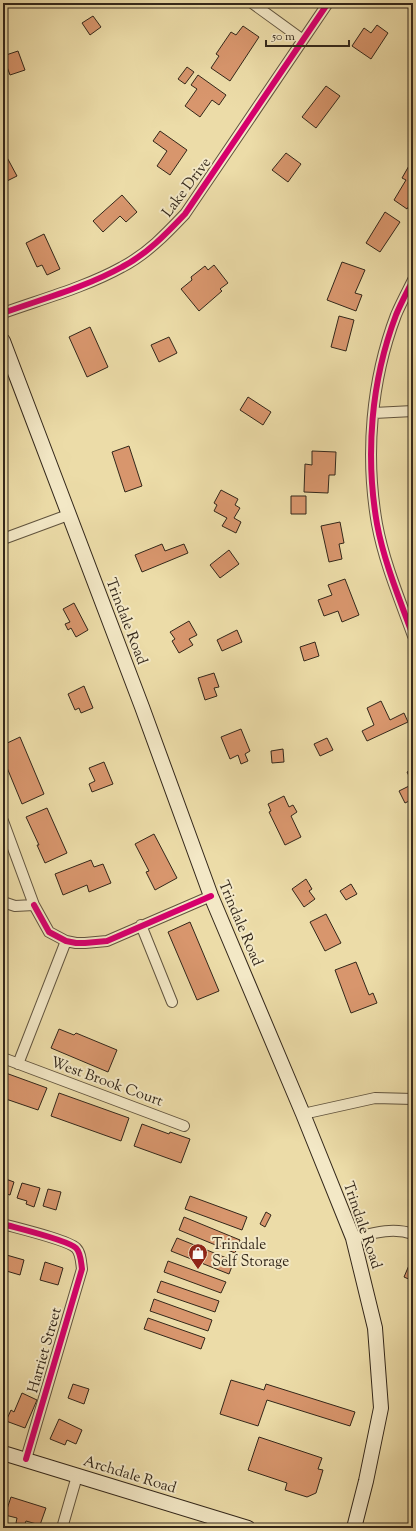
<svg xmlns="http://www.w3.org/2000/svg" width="416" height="1531" font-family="'Sorts Mill Goudy',serif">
  <rect width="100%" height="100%" fill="#ecdca8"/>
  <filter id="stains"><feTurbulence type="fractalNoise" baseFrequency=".005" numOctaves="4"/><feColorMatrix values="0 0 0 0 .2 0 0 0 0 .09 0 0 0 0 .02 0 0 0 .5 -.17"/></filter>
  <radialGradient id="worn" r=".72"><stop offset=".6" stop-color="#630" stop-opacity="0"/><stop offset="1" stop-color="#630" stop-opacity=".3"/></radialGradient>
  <!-- building -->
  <path fill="#d8966d" stroke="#33271a" d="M93 16 101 27 90 35 82 23Z
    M377 25 388 33 371 59 352 46 364 28 371 33Z
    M243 26 259 37 230 81 211 68 219 56 216 54 231 32 236 35Z
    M18 51 25 70 10 75 3 56Z
    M187 67 194 72 185 84 178 79Z
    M198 75 226 95 219 105 212 100 200 117 185 106 197 89 191 85Z
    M326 86 340 96 316 128 302 117Z
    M160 131 187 150 170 175 157 166 167 151 153 141Z
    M3 150 17 176 3 183Z
    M286 153 301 164 288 182 272 170Z
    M410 164 413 166V199L407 209 394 200 406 180 402 178Z
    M122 195 137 212 126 222 120 216 103 232 93 221Z
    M385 212 400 222 380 252 366 243Z
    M44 234 60 269 47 275 42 265 37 267 26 243Z
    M342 262 365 270 355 293 362 295 356 311 327 300Z
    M214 265 228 283 220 289 222 291 199 311 181 289 192 280 191 277 205 266 208 270Z
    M339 316 354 320 346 351 331 347Z
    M90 327 108 367 87 377 69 337Z
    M169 337 177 353 159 362 151 345Z
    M248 397 271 412 263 425 240 410Z
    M129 446 142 486 125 492 112 452Z
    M312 451 336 452 335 475H329L328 493 304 492 305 464 312 465Z
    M410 464H413V477H411Z
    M221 490 238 499 235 505 240 508 234 518 241 522 236 533 222 526 227 518 214 511 217 505 214 503Z
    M291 496H306V514H291Z
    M340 522 344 543 339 544 342 559 329 562 321 526Z
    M162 544 165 551 184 544 188 553 142 572 135 555Z
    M229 550 239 564 220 578 210 565Z
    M345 579 359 615 342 622 338 611 324 616 318 600 332 595 328 585Z
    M74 603 88 630 76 637 71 628 68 630 65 624 70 622 63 609Z
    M189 621 197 635 189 639 193 645 179 653 172 641 175 639 170 632Z
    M237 630 242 642 222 651 217 640Z
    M315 642 319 656 304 661 300 647Z
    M214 673 219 687 214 688 217 696 205 700 198 678Z
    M84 686 93 708 81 713 79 708 75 710 68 694Z
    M381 701 390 720 404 713 408 722 367 741 362 731 374 725 367 708Z
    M241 729 250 751 245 754 248 761 241 764 238 755 230 759 221 737Z
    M20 737 44 794 22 804 3 758V745Z
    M327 738 333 750 320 756 314 744Z
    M283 749 284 762 272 763 271 751Z
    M104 762 113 784 92 792 89 784 95 781 89 768Z
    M413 769V799L405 803 399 791 413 784 407 772Z
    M284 796 289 807 293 805 297 812 291 816 301 837 285 845 269 812 271 811 268 804Z
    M47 808 67 853 45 863 37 845H39L26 817Z
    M154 834 177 878 155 890 146 872 149 871 135 844Z
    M91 860 94 867 103 864 111 883 89 892 87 885 63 895 55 874Z
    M306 879 312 889 309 891 315 899 304 907 292 889Z
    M351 884 357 894 346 900 340 891Z
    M326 914 341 943 325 951 310 922Z
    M190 922 219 991 197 1000 168 932Z
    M356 962 369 995 373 993 377 1003 351 1013 335 970Z
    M59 1029 74 1035 76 1033 117 1050 108 1072 51 1048Z
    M3 1072 47 1088 38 1110 3 1098Z
    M59 1093 129 1118 121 1141 51 1116Z
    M142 1124 169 1134 170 1132 190 1139 181 1163 134 1146Z
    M3 1178 14 1182 10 1195 3 1193Z
    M22 1183 40 1188 34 1207 26 1204 27 1201 17 1198Z
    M48 1189 61 1192 56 1210 43 1206Z
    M190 1196 247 1217 242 1230 185 1209Z
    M266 1212 271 1215 265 1227 260 1224Z
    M184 1217 240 1240 235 1253 179 1230Z
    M177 1238 234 1261 229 1274 171 1251Z
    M3 1254 24 1260 20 1275 3 1270Z
    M413 1256V1281L404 1277Z
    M168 1261 226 1282 221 1293 164 1272Z
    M45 1262 63 1268 58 1285 40 1280Z
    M161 1281 219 1301 215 1312 157 1292Z
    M154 1299 212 1320 208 1331 150 1311Z
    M148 1318 205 1338 201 1349 144 1329Z
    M231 1380 264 1390 266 1384 355 1412 350 1426 267 1400 258 1426 220 1414Z
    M73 1384 89 1389 84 1404 68 1398Z
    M22 1393 37 1400 25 1428 6 1421 11 1410 14 1412Z
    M59 1419 82 1430 76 1444 67 1440 65 1445 50 1439Z
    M259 1437 322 1458 318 1469 323 1470 316 1493 307 1497 285 1490 287 1483 248 1470Z
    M11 1497 46 1508 40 1525 26 1521 24 1526 16 1523 17 1518 5 1515Z"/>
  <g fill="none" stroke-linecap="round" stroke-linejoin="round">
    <!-- minor casing -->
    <g stroke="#61543e" stroke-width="12">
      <path id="minor" d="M252 3 303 40
        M413 280C407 292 401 303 396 315 371 381 365 455 377 524 384 562 400 600 413 636
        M3 313C42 299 86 287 122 267 147 254 166 234 185 214L328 3
        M374 413 413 411
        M3 539 68 515
        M3 821 34 905 15 906 3 902
        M34 905 49 932 66 941 76 943H85L107 941 211 896
        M141 925 172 1002
        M3 1058 184 1126
        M18 1064 66 941
        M303 1114 375 1098 413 1099
        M3 1224C17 1228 68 1240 76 1248 81 1253 81 1262 82 1269L26 1459
        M353 1238C373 1233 393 1227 413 1234
        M62 1528 77 1476"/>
    </g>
    <!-- secondary casing -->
    <g stroke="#33271a" stroke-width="16">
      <path id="secondary" d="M3 341 142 707 211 896 303 1114 353 1238 375 1328 381 1408 366 1481 354 1528
        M3 1453 248 1528"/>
    </g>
    <!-- minor -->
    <use href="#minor" stroke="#f3e8c6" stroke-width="10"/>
    <!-- secondary -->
    <use href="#secondary" stroke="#f3e8c6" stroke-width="14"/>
    <!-- cycleway casing -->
    <g stroke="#f3e8c6" stroke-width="8">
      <path id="cycleway" d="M413 280C407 292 401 303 396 315 371 381 365 455 377 524 384 562 400 600 413 636
        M3 313C42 299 86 287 122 267 147 254 166 234 185 214L328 3
        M34 905 49 932 66 941 76 943H85L107 941 211 896
        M3 1224C17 1228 68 1240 76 1248 81 1253 81 1262 82 1269L26 1459"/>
    </g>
    <!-- cycleway -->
    <use href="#cycleway" stroke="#d6006c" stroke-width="6"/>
  </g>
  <!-- icons -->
  <defs>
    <g id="shop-pin" transform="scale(1)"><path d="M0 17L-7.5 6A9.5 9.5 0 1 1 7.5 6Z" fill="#8f2418" stroke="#f3e8c6"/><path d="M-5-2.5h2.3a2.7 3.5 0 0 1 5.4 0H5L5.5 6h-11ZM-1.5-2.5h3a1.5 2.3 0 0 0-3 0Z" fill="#fff"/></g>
  </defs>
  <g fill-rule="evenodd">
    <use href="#shop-pin" x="198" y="1253"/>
  </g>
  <g text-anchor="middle" stroke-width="4" stroke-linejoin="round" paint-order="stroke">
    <!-- street labels -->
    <g font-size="15" fill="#33271a" stroke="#f3e8c6">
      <text transform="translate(186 187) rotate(-53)" y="5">Lake Drive</text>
      <text transform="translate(127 621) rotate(69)" y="5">Trindale Road</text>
      <text transform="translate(241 923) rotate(67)" y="5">Trindale Road</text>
      <text transform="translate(107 1081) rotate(20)" y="5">West Brook Court</text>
      <text transform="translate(363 1225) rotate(71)" y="5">Trindale Road</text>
      <text transform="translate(44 1350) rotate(-74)" y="5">Harriet Street</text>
      <text transform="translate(130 1474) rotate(17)" y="5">Archdale Road</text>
    </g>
    <!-- poi labels -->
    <g font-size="15" fill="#33271a" stroke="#f3e8c6" text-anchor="start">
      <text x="212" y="1249">Trindale<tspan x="212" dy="17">Self Storage</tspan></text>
    </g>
  </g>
  <!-- margin -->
  <rect width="416" height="1531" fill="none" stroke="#ecdca8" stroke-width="16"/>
  <rect x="4" y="4" width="408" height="1523" fill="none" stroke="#33271a" stroke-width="2"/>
  <rect x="8" y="8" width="400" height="1515" fill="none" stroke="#33271a"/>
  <!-- scale -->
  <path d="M266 40v6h83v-6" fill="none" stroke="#33271a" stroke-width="2"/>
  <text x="272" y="40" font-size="12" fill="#33271a" stroke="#f3e8c6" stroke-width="3" paint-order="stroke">50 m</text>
  <rect width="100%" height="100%" filter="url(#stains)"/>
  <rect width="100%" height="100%" fill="url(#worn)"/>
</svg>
